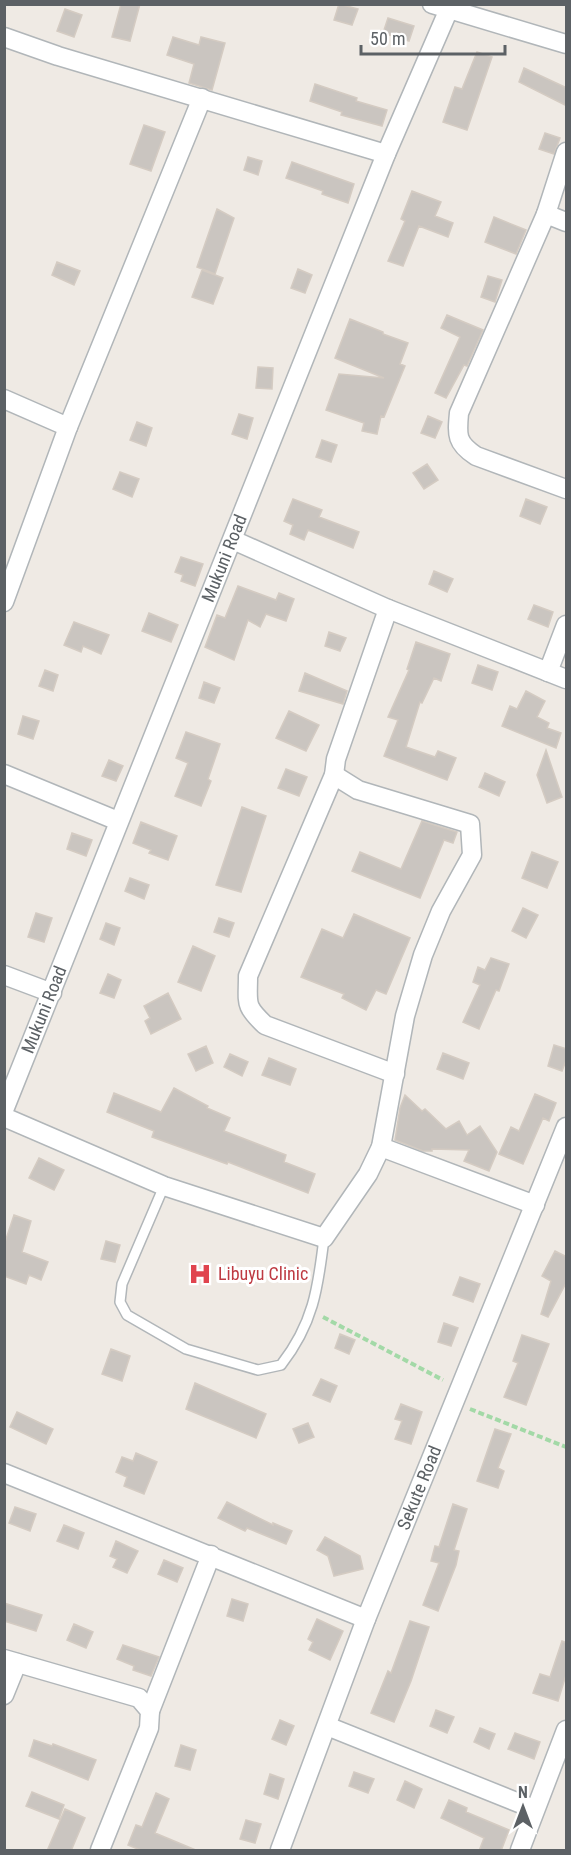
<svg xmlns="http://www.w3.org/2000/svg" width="571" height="1855" font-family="'Roboto Condensed',sans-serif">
  <rect width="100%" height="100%" fill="#efeae4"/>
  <!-- building -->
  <path fill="#cac5c0" stroke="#d4cbc2" stroke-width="1.5" d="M121 4H140L130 41 112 37Z
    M339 4 358 9 352 25 334 20Z
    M65 9 82 15 74 37 57 31Z
    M388 18 414 26 409 41 383 33Z
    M173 37 199 45 201 37 225 43 212 90 189 83 194 64 167 55Z
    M477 52 492 57 467 130 443 122 455 87 462 89Z
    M524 68 567 88V106L519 82Z
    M315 84 357 98 356 101 387 110 382 126 341 115 342 112 310 101Z
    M144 125 165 132 151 171 130 164Z
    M545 133 560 138 554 154 539 149Z
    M248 157 262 161 258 175 244 170Z
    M292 162 354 184 348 203 322 194 323 191 286 178Z
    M412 191 441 202 435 216 453 223 448 237 419 226 403 266 388 261 405 221 401 219Z
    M217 209 234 218 215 274 197 267Z
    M494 217 526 230 516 254 485 242Z
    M57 262 80 271 74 285 52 275Z
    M298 269 312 275 305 293 291 288Z
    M202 270 223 278 213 304 192 297Z
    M488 276 502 280 495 302 481 297Z
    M447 315 483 330 467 366 464 365 446 398 435 393 460 337 441 328Z
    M350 319 383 332V334L408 343 400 364 405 366 384 417 381 416 377 434 362 431 364 423 326 410 339 374 384 378 335 358Z
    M258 367 273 368 272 389 256 388Z
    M239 414 253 418 247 439 232 434Z
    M428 416 442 422 435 438 421 433Z
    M137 422 152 428 146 446 130 440Z
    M322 440 337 445 331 462 316 457Z
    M427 464 438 480 424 489 413 473Z
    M120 472 139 479 132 497 113 489Z
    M293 499 322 510 319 517 359 532 353 548 308 530 304 540 290 534 293 525 284 521Z
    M526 499 547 507 540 524 520 516Z
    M181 557 203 564 195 586 181 581 183 575 175 572Z
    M434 571 453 579 447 592 429 584Z
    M238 586 276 600 279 593 294 599 286 621 266 614 260 627 248 620 234 660 205 647 217 615 225 618Z
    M534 605 553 612 548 627 528 619Z
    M149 613 178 625 171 642 142 631Z
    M74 622 109 635 101 654 83 646 81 652 64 645Z
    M329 632 346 638 340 651 325 646Z
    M416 642 450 654 441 681 434 678 422 703 420 702 406 747 435 757 438 751 456 758 447 780 384 756 398 720 388 717 409 670 407 669Z
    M478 665 498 672 492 690 472 683Z
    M45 670 58 675 53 691 39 686Z
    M305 673 347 691 343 704 299 691Z
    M204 682 220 688 214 703 199 698Z
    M526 691 545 701 537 717 549 723 547 728 561 733 556 748 502 726 510 706 517 709Z
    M289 711 319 725 306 751 276 738Z
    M23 716 39 721 33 739 18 734Z
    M186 732 220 744 208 779 211 781 201 806 175 796 188 763 176 758Z
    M546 750 562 797 547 803 537 775Z
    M109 760 123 766 116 781 102 776Z
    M286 769 307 777 299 796 278 788Z
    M485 773 505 782 499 796 479 787Z
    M242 807 266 816 241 892 216 885Z
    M422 821 457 832 453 843 444 840 420 898 352 871 360 852 401 869Z
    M141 822 177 836 168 860 149 853 151 850 133 843Z
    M72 833 92 840 86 856 67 849Z
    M532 852 558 862 547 888 522 878Z
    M130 878 149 885 144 899 125 891Z
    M523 908 538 915 526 938 512 931Z
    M36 913 52 918 44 942 28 937Z
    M354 914 410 938 386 994 376 990 366 1010 342 998 344 994 301 977 322 929 343 938Z
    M219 918 234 923 229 937 214 932Z
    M106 923 120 928 114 945 100 939Z
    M193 946 215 956 201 991 178 982Z
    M491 958 509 964 499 991 496 990 479 1029 463 1022 480 985 473 982 478 967 485 970Z
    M108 974 121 980 114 998 100 993Z
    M168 993 181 1019 151 1034 145 1021 150 1018 144 1006Z
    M554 1045 567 1049V1058L562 1071 548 1066Z
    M206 1046 213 1063 196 1071 188 1054Z
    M443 1053 469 1063 463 1079 437 1069Z
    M230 1054 248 1062 242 1076 224 1067Z
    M269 1058 296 1069 290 1085 262 1075Z
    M174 1088 208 1106 207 1108 230 1118 224 1131 286 1155 284 1162 315 1174 308 1193 228 1162 227 1164 152 1137 154 1131 107 1112 114 1093 161 1112Z
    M535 1094 556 1103 549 1121 543 1118 523 1164 499 1154 511 1127 519 1131Z
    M405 1095 422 1111 425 1109 446 1129 459 1121 467 1135 480 1126 497 1152 489 1171 464 1161 469 1150 432 1149V1151H423L395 1140 400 1108Z
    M39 1158 64 1170 54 1190 29 1178Z
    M14 1215 31 1221 22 1252 48 1262 41 1280 29 1275 26 1284 4 1276V1245Z
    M106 1241 120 1245 115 1262 101 1259Z
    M555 1251 567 1257V1281L548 1317 541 1314 551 1281 542 1276Z
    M460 1277 480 1284 473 1302 453 1295Z
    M444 1323 458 1328 451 1346 438 1342Z
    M340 1334 355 1340 349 1354 335 1348Z
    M522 1335 549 1344 526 1405 504 1397 518 1363 513 1361Z
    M111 1349 130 1356 122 1381 102 1374Z
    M321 1379 337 1386 330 1402 313 1395Z
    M195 1383 266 1414 256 1438 186 1409Z
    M401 1404 422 1412 411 1444 395 1439 402 1421 395 1419Z
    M17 1412 53 1429 46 1444 10 1427Z
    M308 1423 314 1437 299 1443 293 1429Z
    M495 1429 511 1434 498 1468 504 1471 498 1488 477 1481Z
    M136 1453 157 1462 144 1494 124 1486 127 1477 116 1472 122 1457 133 1461Z
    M227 1502 273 1525V1523L292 1531 286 1544 247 1528 245 1531 218 1518Z
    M453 1504 467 1509 454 1550 459 1551 456 1565 438 1611 423 1605 439 1563 431 1561 435 1546 439 1547Z
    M15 1507 36 1514 30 1531 9 1523Z
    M64 1525 84 1533 78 1549 57 1541Z
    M325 1537 360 1556 363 1569 334 1576 328 1556 317 1550Z
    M116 1541 138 1551 127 1573 113 1567 117 1559 110 1556Z
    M164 1560 183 1568 177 1582 158 1574Z
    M232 1599 248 1604 243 1621 227 1616Z
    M4 1603 42 1615 36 1631 4 1621Z
    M317 1619 343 1631 330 1660 309 1650 313 1642 308 1639Z
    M410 1621 429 1627 411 1681 394 1722 371 1713 388 1671 391 1673Z
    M74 1624 93 1632 86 1648 67 1640Z
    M562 1641 567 1643V1672L558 1701 533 1693 540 1674 550 1677Z
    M123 1645 159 1657 151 1676 133 1670 134 1666 117 1659Z
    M436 1710 454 1717 447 1733 430 1726Z
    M280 1720 294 1726 286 1745 272 1739Z
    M480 1728 495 1734 489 1749 474 1742Z
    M515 1733 540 1742 534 1759 508 1749Z
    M34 1740 52 1746 53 1744 96 1760 88 1780 29 1756Z
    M181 1745 196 1750 190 1770 175 1766Z
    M354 1772 374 1779 368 1793 349 1786Z
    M270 1774 284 1779 278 1799 264 1794Z
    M405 1781 422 1789 414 1808 397 1800Z
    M32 1792 64 1805 59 1819 26 1806Z
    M156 1793 169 1799 155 1833 198 1851H143L128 1845 136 1825 142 1827Z
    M449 1800 467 1808 466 1812 509 1830 501 1851H479L484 1838 441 1818Z
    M65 1809 85 1818 71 1851H47Z
    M246 1820 261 1824 255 1843 240 1839Z"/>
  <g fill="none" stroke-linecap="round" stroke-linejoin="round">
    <!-- service casing -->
    <g stroke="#b1b6b9" stroke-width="12">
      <path id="service" d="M164 1186 122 1284 120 1302 127 1315 186 1349 258 1370 281 1365C313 1324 318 1289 324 1238"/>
    </g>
    <!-- minor casing -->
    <g stroke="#b1b6b9" stroke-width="21">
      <g id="minor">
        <path d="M432 4 566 44"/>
        <path d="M4 37 58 56 386 154"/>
        <path d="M566 152 546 214 459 413C457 435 456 443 476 456L566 489"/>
        <path d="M546 214 566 222"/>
        <path d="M4 399 68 427"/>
        <path d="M233 540 388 609 566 679"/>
        <path d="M4 602 68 427 202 98"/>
        <path d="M388 609 336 759 334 775 248 976C248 1004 244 1005 265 1025L395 1074"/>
        <path d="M548 672 566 625"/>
        <path d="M4 774 118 821"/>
        <path d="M4 975 52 993"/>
        <path id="s1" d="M4 1110 386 154 449 9"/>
        <path d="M4 1117 164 1186 324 1238 368 1174 381 1147 405 1016 423 955 441 911 472 855 470 824 358 790 334 775"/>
        <path d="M381 1147 535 1205"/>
        <path d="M4 1473 366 1619"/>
        <path d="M4 1659 139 1698 150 1711 149 1728 100 1850"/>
        <path d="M4 1695 17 1663"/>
        <path d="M150 1711 211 1555"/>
        <path d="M327 1726 534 1809"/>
        <path id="s2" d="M280 1850 366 1619 566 1127"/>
        <path d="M520 1850 566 1730"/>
      </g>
    </g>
    <!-- path -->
    <path stroke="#a3d9a7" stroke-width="4" stroke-dasharray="6 3" stroke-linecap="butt" d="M323 1317 443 1380
      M470 1409 566 1447"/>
    <!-- service -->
    <use href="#service" stroke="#fff" stroke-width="9"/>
    <!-- minor -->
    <use href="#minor" stroke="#fff" stroke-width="18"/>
  </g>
  <!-- icons -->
  <defs>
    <g id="hospital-bare" transform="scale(1.8)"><path d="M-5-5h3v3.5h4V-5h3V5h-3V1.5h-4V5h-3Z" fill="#e0444e" stroke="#fff" stroke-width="2.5" paint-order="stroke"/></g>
  </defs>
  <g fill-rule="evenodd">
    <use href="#hospital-bare" x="200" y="1274"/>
  </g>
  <g text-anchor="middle" stroke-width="6" stroke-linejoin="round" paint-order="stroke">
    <!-- street labels -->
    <g font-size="18" fill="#5c6165" stroke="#fff">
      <text dy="6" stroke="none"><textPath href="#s1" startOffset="594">Mukuni Road</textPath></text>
      <text dy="6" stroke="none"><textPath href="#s1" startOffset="108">Mukuni Road</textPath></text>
      <text dy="6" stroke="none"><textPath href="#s2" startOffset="388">Sekute Road</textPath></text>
    </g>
    <!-- health labels -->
    <g font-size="18" fill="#be3a42" stroke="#fff" text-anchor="start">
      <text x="218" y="1280">Libuyu Clinic</text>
    </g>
  </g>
  <!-- border -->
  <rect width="571" height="1855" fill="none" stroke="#5c6165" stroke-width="12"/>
  <!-- north arrow -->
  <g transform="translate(523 1807)" stroke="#ffffff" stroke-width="4.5" paint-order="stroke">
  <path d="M0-4.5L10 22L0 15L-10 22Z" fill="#5c6165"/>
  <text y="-9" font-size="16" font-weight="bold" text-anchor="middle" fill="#5c6165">N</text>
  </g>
  <!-- scale -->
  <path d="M361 45v9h144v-9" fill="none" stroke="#5c6165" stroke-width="3"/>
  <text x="370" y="45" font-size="18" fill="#5c6165" stroke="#ffffff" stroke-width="4.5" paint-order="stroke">50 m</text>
</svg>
